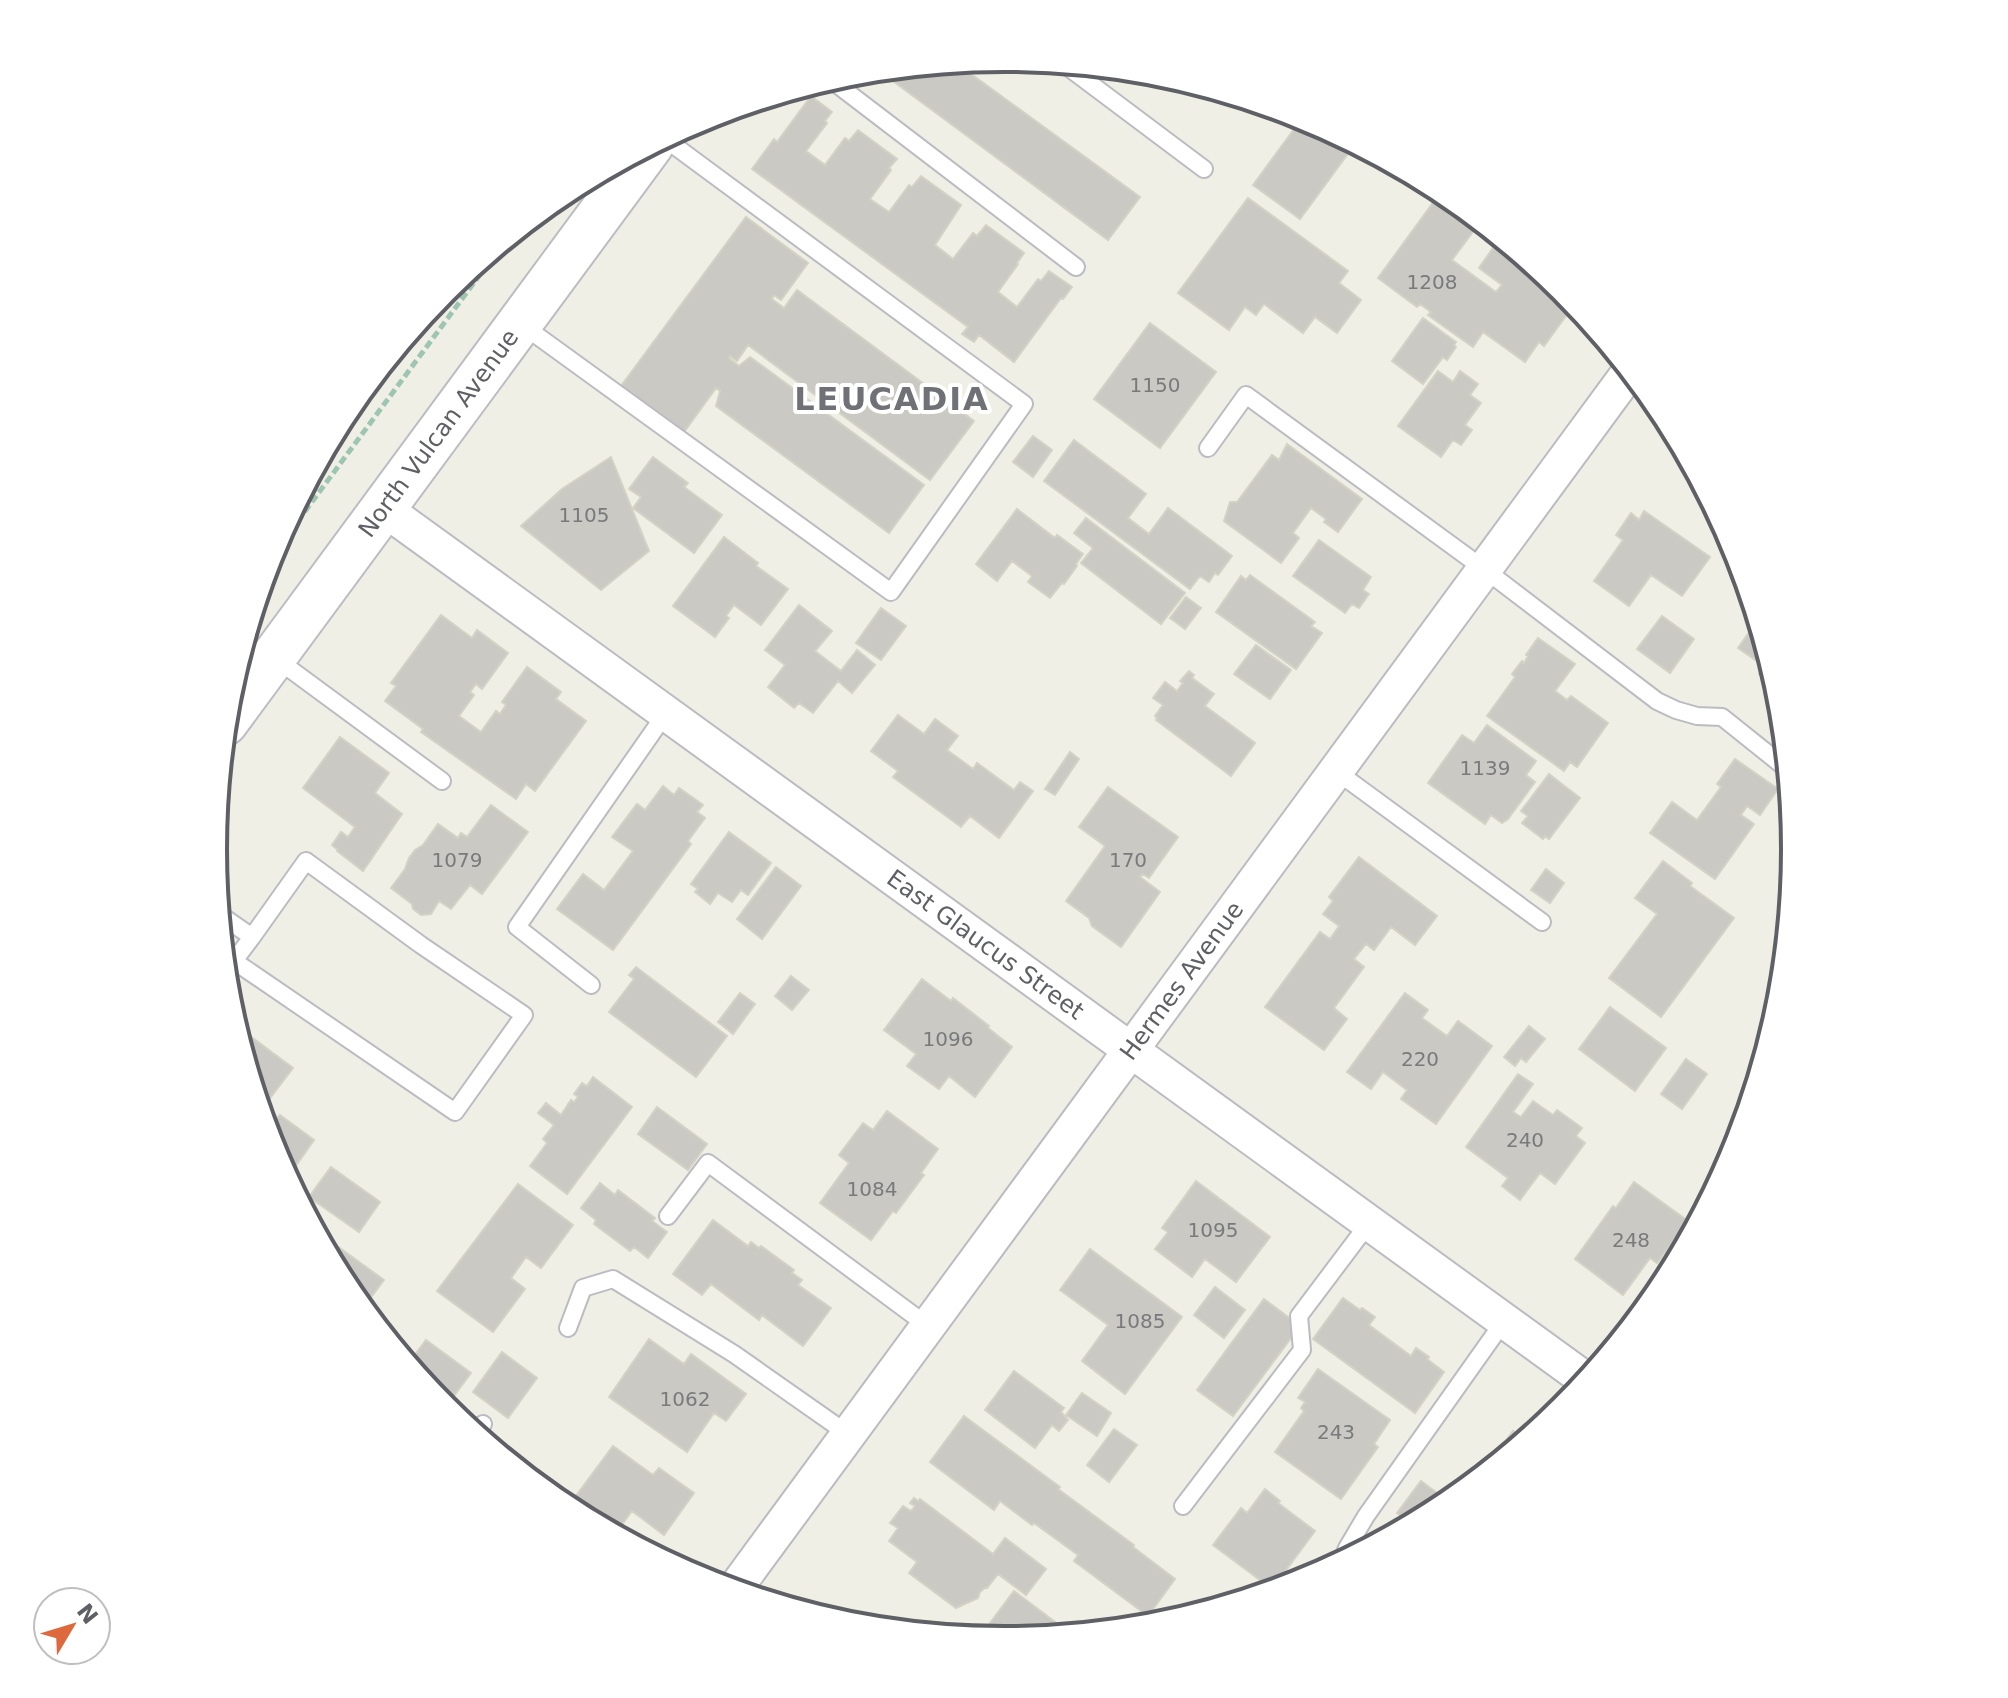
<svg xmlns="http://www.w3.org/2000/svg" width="2008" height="1698" font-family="'DejaVu Sans',sans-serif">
  <rect width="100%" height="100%" fill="#efefe6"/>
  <!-- building -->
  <path fill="#cbc9c3" stroke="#d3d2c5" stroke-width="2" d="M956 63 1140 197 1108 240 878 70Z
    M811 96 832 112 825 121 827 123 806 151 825 165 845 138 849 141 858 130 897 159 889 168 891 170 870 199 889 212 909 185 912 187 921 176 961 205 935 245 953 259 973 233 977 236 986 225 1024 253 1017 263 1018 264 998 292 1017 307 1038 279 1041 281 1049 271 1072 287 1063 299 1061 298 1014 362 979 335 974 342 962 334 968 327 752 169 774 139 777 142Z
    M1303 117 1355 144 1300 219 1253 185Z
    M1248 198 1348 271 1339 283 1361 300 1337 333 1315 317 1303 333 1264 304 1256 315 1245 307 1229 330 1178 293Z
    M1435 200 1475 229 1452 260 1496 292 1502 285 1479 268 1500 238 1566 293 1561 301 1571 309 1544 346 1539 342 1525 362 1483 332 1473 347 1428 315 1431 312 1420 304 1417 307 1378 278Z
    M746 217 808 263 781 300 774 295 772 299 784 308 797 290 974 421 930 480 748 345 737 361 730 356 729 358 739 366 750 357 924 485 889 533 716 406 720 391 716 388 684 432 621 386Z
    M1423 318 1456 342 1454 345 1456 347 1447 360 1443 357 1423 384 1392 361Z
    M1150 323 1216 372 1160 448 1094 399Z
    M1438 371 1453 382 1460 371 1478 384 1470 395 1481 403 1465 425 1472 430 1461 445 1453 440 1441 457 1398 426Z
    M1033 436 1052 450 1033 477 1013 462Z
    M1074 440 1146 494 1128 518 1149 534 1168 508 1232 556 1218 575 1215 573 1209 582 1200 576 1190 589 1044 481Z
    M1287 444 1362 499 1338 532 1324 522 1326 519 1311 508 1293 533 1299 538 1281 563 1224 521 1230 502H1237L1272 455 1279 460Z
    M611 457 649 551 601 590 521 526 562 489Z
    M653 457 688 483 684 487 722 515 694 553 633 508 641 497 629 489Z
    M1695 472 1706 492 1689 480Z
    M1017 509 1055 538 1057 535 1083 554 1076 564 1077 566 1064 584 1062 583 1050 598 1028 582 1032 576 1012 561 997 581 976 564Z
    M1644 511 1710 557 1682 596 1651 575 1629 606 1594 581 1623 540 1616 535 1631 513 1639 520Z
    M1086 518 1185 593 1161 624 1081 563 1093 548 1074 533Z
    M724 537 758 563 756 566 788 589 761 625 734 605 726 616 729 618 715 637 673 606Z
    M1319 540 1371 577 1363 590 1369 594 1359 608 1352 604 1345 613 1293 576Z
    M1250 575 1315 622 1311 626 1322 633 1296 669 1216 612 1241 576 1246 580Z
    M1186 597 1201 608 1185 629 1170 618Z
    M799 605 832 631 815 651 841 671 857 650 875 665 852 693 838 681 813 713 799 703 794 708 768 687 785 665 765 650Z
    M881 608 906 626 881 660 856 643Z
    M441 615 472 638 477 630 508 653 482 689 476 684 470 692 474 695 459 716 481 732 496 711 500 714 506 705 502 702 527 667 561 692 556 699 586 721 535 791 526 784 516 799 421 732 423 729 385 701 396 686 391 683Z
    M1662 616 1694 639 1670 673 1637 649Z
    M1757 621 1777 687 1759 674 1764 666 1738 648Z
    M1538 638 1575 664 1555 691 1567 700 1571 696 1608 723 1577 767 1570 762 1564 771 1487 716 1515 677 1512 674 1522 661 1524 663 1528 656 1526 655Z
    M1256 645 1291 670 1270 699 1234 674Z
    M1189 671 1194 675 1192 678 1214 694 1205 706 1255 743 1231 776 1156 720 1157 718 1155 716 1163 705 1153 698 1165 682 1177 691 1183 683 1180 681Z
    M898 715 924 734 935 719 958 736 947 750 973 769 977 763 1014 790 1020 782 1033 791 999 838 970 816 961 827 893 777 898 771 871 751Z
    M1487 725 1536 761 1526 775 1535 782 1508 819 1502 823 1491 815 1485 824 1428 783 1462 735 1474 743Z
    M340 737 389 773 375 793 402 814 363 871 337 851 338 850 332 845 341 832 348 837 355 827 303 788Z
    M1070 752 1079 759 1055 795 1045 789Z
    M1735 759 1778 789 1760 815 1747 806 1741 815 1754 824 1715 879 1650 833 1672 802 1697 820 1721 787 1717 784Z
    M1549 774 1580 798 1549 839 1545 836 1543 839 1522 823 1528 816 1521 811Z
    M663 786 674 795 679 788 703 805 697 812 705 818 688 841 691 844 613 950 557 909 583 874 604 890 633 851 612 837 637 804 645 810Z
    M1108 787 1178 837 1149 878 1143 874 1140 877 1160 892 1121 947 1092 926 1089 918 1066 901 1105 846 1079 827Z
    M491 805 528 832 482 894 470 885 451 909 439 901 431 914 421 915 413 909 412 904 391 888 405 869 409 858 415 850 423 845 438 824 458 838 461 833 467 837Z
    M729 832 771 863 748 895 741 890 732 902 718 893 710 904 695 892 698 889 691 884Z
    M1359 857 1437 916 1415 945 1391 927 1374 950 1366 944 1354 959 1364 967 1334 1008 1347 1019 1324 1050 1265 1007 1320 932 1330 939 1339 926 1323 914 1333 901 1329 897Z
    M1663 861 1692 883 1690 886 1734 918 1661 1017 1609 978 1657 914 1635 898Z
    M776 867 801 886 762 939 737 919Z
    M1546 869 1564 883 1550 903 1531 890Z
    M636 967 727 1036 696 1077 609 1012 634 979 629 975Z
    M791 976 809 990 792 1010 775 996Z
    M922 979 951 1001 953 998 989 1026 988 1028 1012 1047 975 1097 949 1076 939 1089 907 1066 916 1054 884 1030Z
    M740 993 755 1004 733 1034 718 1022Z
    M1405 993 1428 1010 1422 1018 1447 1036 1458 1021 1492 1046 1436 1124 1401 1099 1407 1090 1383 1072 1371 1089 1347 1072Z
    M1610 1007 1666 1048 1635 1091 1579 1049Z
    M1529 1026 1545 1039 1526 1062 1521 1058 1515 1066 1504 1057Z
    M246 1033 293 1068 261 1110 240 1042Z
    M1686 1059 1707 1074 1682 1109 1661 1094Z
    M1518 1074 1533 1084 1513 1112 1521 1117 1533 1101 1553 1115 1557 1110 1582 1128 1576 1136 1585 1143 1555 1184 1540 1173 1520 1200 1502 1186 1508 1178 1466 1147Z
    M593 1077 632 1107 567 1194 530 1166 547 1143 543 1139 554 1125 538 1113 546 1103 561 1115 571 1100 574 1102 578 1097 574 1094 582 1083 587 1086Z
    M657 1107 707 1144 688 1170 638 1134Z
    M887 1111 938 1149 921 1173 924 1175 896 1213 893 1211 871 1240 820 1203 849 1163 839 1155 863 1123 873 1130Z
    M280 1115 314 1140 290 1174 282 1168 273 1151 267 1132Z
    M331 1167 380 1202 359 1232 309 1197Z
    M1196 1181 1270 1237 1236 1282 1205 1259 1192 1277 1155 1249 1168 1232 1162 1228Z
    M1634 1182 1688 1221 1657 1263 1650 1258 1623 1295 1575 1259 1613 1206 1616 1208Z
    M600 1183 615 1195 618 1190 655 1218 652 1221 667 1232 648 1258 634 1247 630 1251 594 1224 596 1220 581 1208Z
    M518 1184 573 1225 541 1268 526 1257 511 1278 525 1289 493 1332 437 1291Z
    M713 1220 748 1246 751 1242 759 1248 761 1246 794 1270 792 1273 802 1280 798 1285 831 1308 803 1346 762 1315 759 1320 711 1284 702 1295 673 1274Z
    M315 1230 384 1280 363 1308 346 1288Z
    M1090 1249 1182 1317 1125 1394 1082 1361 1108 1325 1060 1290Z
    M1215 1287 1245 1310 1224 1338 1194 1315Z
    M1343 1298 1360 1310 1362 1308 1375 1317 1369 1325 1411 1356 1416 1348 1429 1357 1427 1359 1444 1372 1415 1413 1313 1339Z
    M1264 1299 1300 1326 1233 1416 1197 1390Z
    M649 1339 684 1364 691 1354 746 1394 726 1421 714 1413 687 1452 609 1397Z
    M426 1340 471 1373 445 1408 396 1349 411 1360Z
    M502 1352 537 1378 508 1418 473 1392Z
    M1318 1369 1390 1420 1374 1444 1378 1447 1341 1499 1275 1452 1304 1411 1301 1408 1305 1402 1298 1398Z
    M1014 1371 1064 1408 1061 1412 1068 1420 1059 1431 1052 1425 1035 1448 985 1410Z
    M1082 1393 1111 1413 1097 1436 1066 1415Z
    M964 1416 1060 1487 1058 1489 1134 1545 1133 1547 1175 1579 1148 1616 1074 1561 1078 1555 1034 1523 1032 1525 1000 1501 994 1510 930 1462Z
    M1114 1429 1137 1445 1109 1482 1087 1465Z
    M1513 1431 1525 1440 1494 1465 1502 1455 1501 1447Z
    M613 1446 653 1475 659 1468 694 1493 664 1535 632 1511 615 1534 567 1508Z
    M1421 1481 1449 1502 1412 1524 1397 1513Z
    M1265 1489 1280 1501 1278 1503 1315 1531 1272 1589 1213 1545 1241 1508 1247 1513Z
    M914 1498 918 1501 920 1499 993 1554 1005 1538 1046 1569 1026 1595 998 1574 987 1588 986 1587 980 1592 978 1598 956 1608 909 1573 917 1562 889 1541 898 1528 890 1523 903 1506 911 1511 915 1506 910 1503Z
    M1014 1591 1055 1622 1045 1636 1004 1640 994 1639 984 1631Z"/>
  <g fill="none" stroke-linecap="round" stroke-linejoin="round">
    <!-- service casing -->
    <g stroke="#bbbcc1" stroke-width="20">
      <path id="service" d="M1064 64 1204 169
        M830 79 1076 267
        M521 324 891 592 1024 404 664 138
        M1208 448 1246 395 1484 569 1657 701 1676 710 1697 716 1722 717 1787 769
        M275 658 442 781
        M1336 771 1542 922
        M219 914 252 937 306 861 421 945 524 1015 455 1112 234 961 252 937
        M591 985 517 927 666 713
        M668 1216 708 1163 928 1326
        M568 1328 583 1288 613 1279 734 1354 848 1434
        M477 1435 483 1424
        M1183 1506 1302 1350 1299 1316 1369 1223
        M1342 1561 1347 1548 1366 1516 1504 1321"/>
    </g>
    <!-- minor casing -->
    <g stroke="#bbbcc1" stroke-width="38">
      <g id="minor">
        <path id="s1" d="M383 508 1586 1380"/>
        <path id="s2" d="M734 1590 1630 371"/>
      </g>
    </g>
    <!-- secondary casing -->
    <g stroke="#bbbdc3" stroke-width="48">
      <g id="secondary">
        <path id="s3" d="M225 723 651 145"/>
      </g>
    </g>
    <!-- path -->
    <path stroke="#9ec5b1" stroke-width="5" stroke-dasharray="8 4" stroke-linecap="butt" d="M269 560 507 238"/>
    <!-- service -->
    <use href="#service" stroke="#fff" stroke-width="16"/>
    <!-- minor -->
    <use href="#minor" stroke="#fff" stroke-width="34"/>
    <!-- secondary -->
    <use href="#secondary" stroke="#fff" stroke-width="44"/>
  </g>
  <g text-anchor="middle" stroke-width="8" stroke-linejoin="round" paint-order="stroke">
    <!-- number labels -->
    <g font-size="20" fill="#797a7c">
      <text x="1432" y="289">1208</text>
      <text x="1155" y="392">1150</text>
      <text x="584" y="522">1105</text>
      <text x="1485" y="775">1139</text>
      <text x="457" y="867">1079</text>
      <text x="1128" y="867">170</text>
      <text x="948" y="1046">1096</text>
      <text x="1420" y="1066">220</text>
      <text x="1525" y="1147">240</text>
      <text x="872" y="1196">1084</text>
      <text x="1213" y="1237">1095</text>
      <text x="1631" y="1247">248</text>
      <text x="1140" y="1328">1085</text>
      <text x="685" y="1406">1062</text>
      <text x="1336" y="1439">243</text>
    </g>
    <!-- street labels -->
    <g font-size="24" fill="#5e6065" stroke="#fff">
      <text dy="8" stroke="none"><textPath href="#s3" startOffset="360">North Vulcan Avenue</textPath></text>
      <text dy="8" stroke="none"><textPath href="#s1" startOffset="744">East Glaucus Street</textPath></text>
      <text dy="8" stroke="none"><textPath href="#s2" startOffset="756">Hermes Avenue</textPath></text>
    </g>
    <!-- district labels -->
    <g font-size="32" font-weight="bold" letter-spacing="2" fill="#6f7177" stroke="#fff">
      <text x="892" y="410">LEUCADIA</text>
    </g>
  </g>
  <!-- crop -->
  <path d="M0 0H2008V1698H0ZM227 849a777 777 0 1 1 1554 0a777 777 0 1 1-1554 0Z" fill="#fff" fill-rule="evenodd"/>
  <path fill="none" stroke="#5e6065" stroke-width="4" d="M227 849a777 777 0 1 1 1554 0a777 777 0 1 1-1554 0Z"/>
  <!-- north arrow -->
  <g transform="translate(72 1626) rotate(52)"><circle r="38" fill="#ffffff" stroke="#bfbfc1" stroke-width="2"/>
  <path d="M0-6L14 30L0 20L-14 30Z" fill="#de693d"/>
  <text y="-12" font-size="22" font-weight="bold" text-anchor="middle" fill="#5e6065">N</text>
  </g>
</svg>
